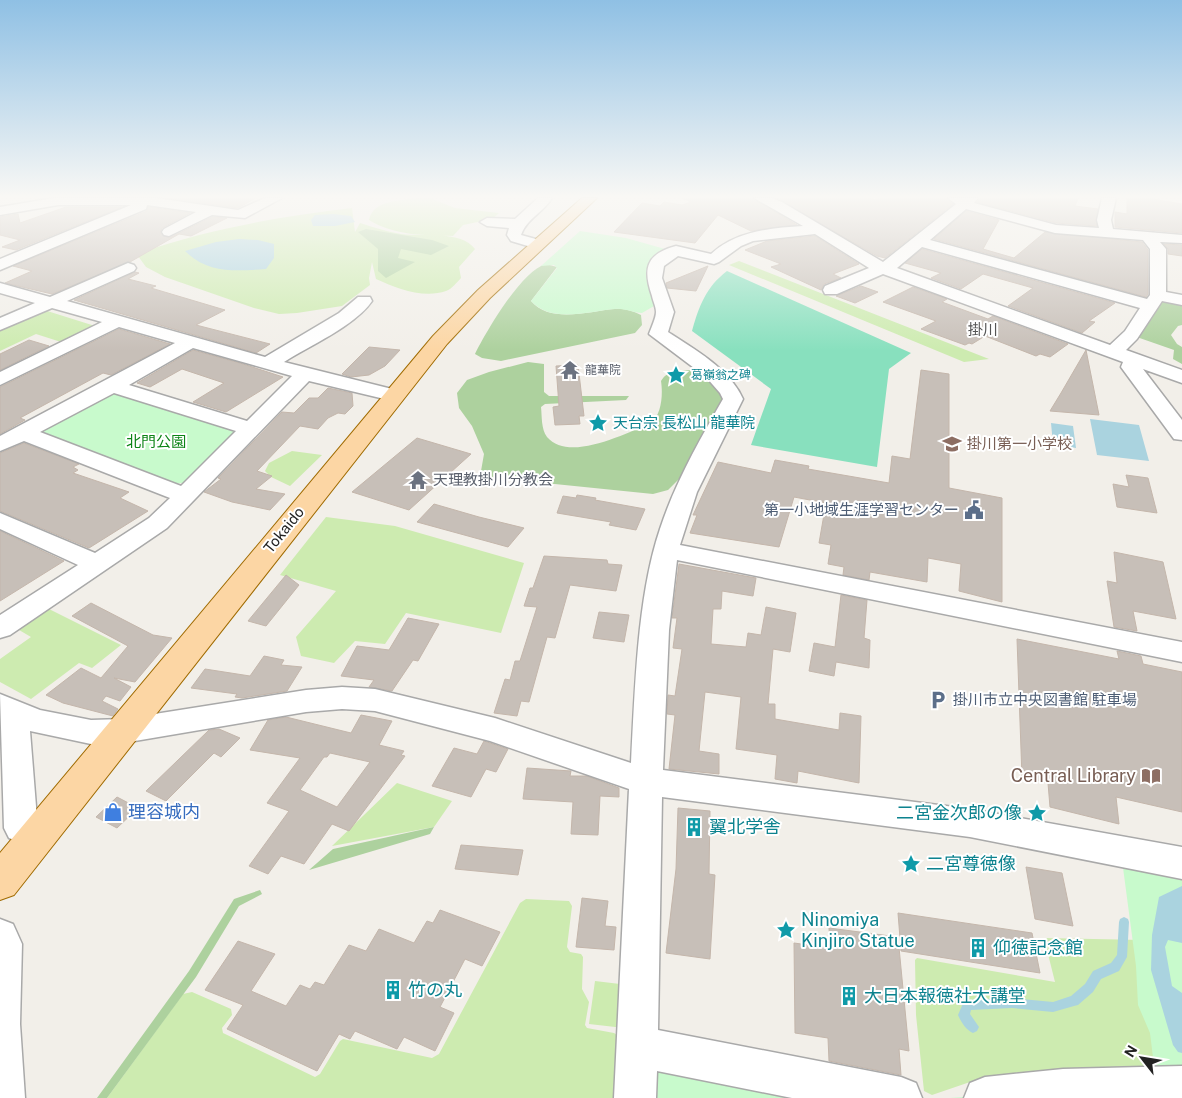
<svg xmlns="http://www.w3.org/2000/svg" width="1182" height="1098" font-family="'Public Sans','Noto Sans JP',sans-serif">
  <rect width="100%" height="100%" fill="#f2efe9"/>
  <!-- grass -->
  <path fill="#cdebb0" d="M417 198H430L455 208 499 213 492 219 463 225 453 236C424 235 395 236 369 220 373 200 399 201 417 198Z
    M352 208 355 232 360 223C373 227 388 232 401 234 423 237 461 230 475 249L459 267 461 278C457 282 452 289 446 291 423 299 396 288 376 279L372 262 369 278 370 285 342 306 297 313 279 314 254 308 165 277 146 267 138 256 142 252C209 229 282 216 352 208Z
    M739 261 989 359 964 362 729 265Z
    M44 310 95 326 61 342 36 334 0 351V330Z
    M292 451 322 455 290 486 271 477 265 471 269 463Z
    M326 517 395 526 524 563 501 633 406 613 385 644 355 641 334 663 301 656 296 637 336 591 280 575Z
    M45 607 121 645 92 668 79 663 31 699 0 682V659L31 637 14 627Z
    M397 783 452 801 434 827 332 846Z
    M526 899 569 901 572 906 567 947 570 952 581 954 583 957 582 989 589 1002 585 1025 587 1028 614 1033 620 1037 615 1098H107L183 994 192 992 231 1009 232 1015 222 1028 223 1033 315 1077 320 1074 340 1041 343 1039 432 1058 439 1054 520 903Z
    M1044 938 1143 940 1182 1075 970 1082 932 1095 924 1091 916 1015 915 960 917 958 1055 982Z
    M595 981 620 984 624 1028 589 1024Z"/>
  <!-- forest -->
  <path fill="#add19e" d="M366 229 432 240 449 246 431 255 401 249 398 258 415 262 386 278 378 271V249L358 232Z
    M546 264 557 267 531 301C550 324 590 311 614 309 623 308 633 311 641 315L642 325 635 333 501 361 482 358 475 354C486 332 521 271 546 264Z
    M1158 295 1182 300V325L1178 326 1171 335 1177 344 1182 347V364L1173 359 1174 350 1131 335Z
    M528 362 544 364V392L549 396H629L626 400 545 404 541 407C542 416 541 429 547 437 569 463 625 433 650 424 662 415 663 394 661 381 665 375 667 374 674 372 696 365 711 376 723 395L722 401 680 478 668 490 653 494 487 477 481 471 484 454 472 426 459 408 457 393 467 380 489 372Z
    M434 827 430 834 309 870 333 849Z
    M260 890 262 894 239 906 196 977 107 1098H97L189 971 234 899Z"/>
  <!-- park -->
  <path fill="#c8facc" d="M580 231 626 238 665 249 668 252C631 275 651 275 654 306L642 313C633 313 624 308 615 309 589 311 552 324 531 301L557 268 554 265 541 266Z
    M115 392 234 431 235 434 188 482 175 484 37 435 39 429Z
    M1122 860 1182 875V1098H950L1063 1090H1157L1150 1033 1138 1005 1136 966Z
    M651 1059 896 1098H652Z"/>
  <!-- pitch -->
  <path fill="#88e0be" d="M727 271 911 353 889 369 877 467 751 445 771 389 692 331C699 306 706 287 727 271Z"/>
  <!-- water -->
  <path fill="#aad3df" d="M333 214 351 216 355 222 335 226H313L311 220 315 215Z
    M239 239 258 240 274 244V258L266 269C236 271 208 274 185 251L216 242Z
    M1090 419 1139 425 1149 461 1097 455Z
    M1051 423 1073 426 1076 448 1053 444Z
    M1182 886V943L1168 940 1165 947 1172 986 1182 993V1053L1178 1052 1173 1045 1151 970 1152 935 1159 897Z"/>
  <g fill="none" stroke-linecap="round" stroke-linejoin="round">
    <!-- stream -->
    <path fill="#aad3df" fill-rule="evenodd" d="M41 198H46L24 206 21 205Z
      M1124 917 1128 919 1129 922 1127 957 1119 971 1101 979 1093 992 1078 1005 1074 1006 1053 1012 1012 1008 971 1010 970 1014 979 1027 977 1031 973 1033C966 1030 961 1022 958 1015L964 1001 968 1000 1012 998 1053 1002 1071 996 1085 984 1093 971 1111 963 1117 955 1119 922 1120 919Z"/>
  </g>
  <!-- building -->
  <path fill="#c7bfb8" stroke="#c4b6ab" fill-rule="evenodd" d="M166 198H256L238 208Z
    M682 198H752L797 225 751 231 718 215 695 243 614 232 642 203 660 206 664 202 682 205 691 202Z
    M776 198H868L876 200 880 198H946L953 204 885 258 877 256Z
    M980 198H1078L1075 206 1098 209 1097 226 1056 223 977 202Z
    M1127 198H1146L1182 204V233L1115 227V212L1127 214Z
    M66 207H122L16 250 2 247 20 240 0 235V217L18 214 20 223Z
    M148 207 190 213 162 228 160 233 169 238 212 217 227 218 191 236 179 234 130 262 52 294 5 283 32 271 13 266 147 211Z
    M966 211 999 220 983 249 1014 258 1045 232 1142 242 1148 250V294L1146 297 934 239Z
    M815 236 859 264 833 274 841 278 824 284 821 290 771 267 781 264 745 250 767 241Z
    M1164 244 1182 245V256L1168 254V249Z
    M922 249 1115 303 1089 321 1095 322 1082 333 1008 306 1033 288 983 274 961 289 931 278 941 273 905 263Z
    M708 266 696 291 667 288 666 283Z
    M135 272 139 273 128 279 156 286 151 288 225 310 196 325 270 344 256 353 74 300Z
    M861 286 878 292 855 303 836 296Z
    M913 287 947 299 942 302 988 319 993 316 1068 344 1050 357 1040 354 1036 356 985 336 972 344 969 343 965 345 921 329 936 321 883 302Z
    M119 329 170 344 111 375 103 373 20 418 25 420 0 434V387Z
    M29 340 49 346 0 370V354Z
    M369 347 400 350 385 366 369 375 351 377 342 374Z
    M193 350 240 363 283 377 226 412 193 402 224 383 182 369 150 387 137 383Z
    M1086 350 1099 415 1050 411 1061 393Z
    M578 365 584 416H579L580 424 555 425 553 407 559 406 556 366Z
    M921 370 949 374V488L1002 498V602L959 591 961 564 928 558 927 582 870 572 869 580 843 575 844 567 828 564 831 545 819 543 826 503 794 497 779 547 690 533 697 515H693L718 462 771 473 775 460 809 466 808 469 889 483 892 456 910 459Z
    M328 388 352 393 353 406 345 414 338 413 328 418 318 429 300 426 257 471 272 476 256 489 285 494 270 510 232 502 204 492 221 479 218 478 282 412 294 413 309 398H318Z
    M417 438 471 454 409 510 352 492Z
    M24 443 79 464 73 467 78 470 73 473 129 492 120 498 148 511 89 548 0 511V453Z
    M1126 475 1148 478 1157 513 1117 507 1113 484 1129 487Z
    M577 495 596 498 595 500 645 509 636 530 609 525 611 522 557 513 563 496 576 498Z
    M434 504 479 517 524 528 508 547 417 522Z
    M0 531 64 561 0 601Z
    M1114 552 1163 562 1176 619 1133 611 1137 631 1114 627 1107 581 1117 583Z
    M544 556 607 560 608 564 622 565 616 591 570 585 555 638 547 637 529 702 521 701 517 716 494 713 505 679 510 680 515 661H520L537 607 524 606 530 588H533Z
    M679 564 756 578 753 596 722 591 721 609H713L711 644 746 647 748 633 761 635 766 607 796 613 790 652 773 649 768 704H775V719L839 730 840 713 861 716 859 783 798 771 797 783 775 779 777 755 736 749 741 697 705 692 699 751 719 754V774L669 769 675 715 667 714 668 695 675 696 682 649 673 648 677 618H672Z
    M286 575 299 585 266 626 248 621Z
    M841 595 867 600 864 638 870 640 869 668 836 662 834 676 809 671 814 643 835 647Z
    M91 603 153 635 172 638 135 682 114 678 131 687 120 701 106 696 102 701 118 709 113 716 63 703 46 695 81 668 101 678 128 646 72 616Z
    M599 612 629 615 624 642 593 638Z
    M408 618 439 624 418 661 413 660 392 691 369 687 374 680 341 676 357 646 389 650Z
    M1017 639 1119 659 1117 651 1141 656 1143 664 1182 672V812L1116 797 1119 824 1050 807 1048 783 1022 777Z
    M264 656 284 660 281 665 302 667 287 691 242 698 235 697 237 694 191 688 205 669 250 676Z
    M361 715 392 721 379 745 404 751 401 755 405 756 349 831 332 824 304 864 281 856 268 874 249 866 289 811 267 803 300 758 250 750 268 720 286 717 351 733ZM330 753 370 762 337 807 300 790 324 757H327Z
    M219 729 240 738 221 757 214 753 166 801 146 791 209 730Z
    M484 741 508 749 496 772 486 769 471 797 432 786 454 748 477 754Z
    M527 768 571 771 570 776H587L619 788V797L600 796 598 835 571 834 573 802 523 799Z
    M117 797 138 808 117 828 96 817Z
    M678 808 710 811 709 874 715 875 710 959 666 953 676 869Z
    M461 845 523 850 518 875 455 869Z
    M1026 867 1062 873 1073 926 1035 919Z
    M582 898 608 901 605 926 616 927 614 950 576 947Z
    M440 910 500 932 482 966 465 959 440 1007 454 1013 435 1051 404 1037 397 1049 355 1031 350 1039 339 1034 317 1071 227 1029 243 1005 205 990 238 941 275 954 251 991 286 1006 300 985 310 989 315 982 324 985 349 945 366 951 379 929 414 943 427 921 433 923Z
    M898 913 1032 933 1040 973 901 951Z
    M829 928 898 937 909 1051 899 1049 901 1075 829 1061 828 1038 795 1033 794 943 830 948Z"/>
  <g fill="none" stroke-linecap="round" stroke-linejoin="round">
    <!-- minor casing -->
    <g stroke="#a9a9a9" stroke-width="3">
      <path id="minor" d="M54 198H156L238 210 265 198H282L245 218 212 215 169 236 164 235 162 232 164 229 196 212 147 205 146 209 0 270V259L131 205H58L0 215V207Z
        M538 198H552C543 213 527 218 521 235L543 241 546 244 543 247 538 249 511 241 507 235 509 228 487 226 480 222 487 218 515 219Z
        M754 198H772L782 202 883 262 956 204 948 198H978L974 203 1056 225 1099 228 1097 220 1102 198H1116L1111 220 1113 229 1182 235V243L1160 242 1166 249V292L1182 295V305L1162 301 1137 339 1126 350 1182 370V383L1143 369 1182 420V440L1174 439 1121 367 1123 362 883 274 837 294H825L823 290 825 286 869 268 815 234 753 241 741 246 719 262 714 264 678 256 664 266 662 278 674 312 668 332C694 349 730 369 743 399L697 492 680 545 1182 642V662L677 560 669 630 663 770 970 809 1182 847V879L970 837 662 797 658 1030 901 1077 916 1083 922 1098H792L657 1071 656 1098H614L629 789 490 741 375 711 342 709 306 712 123 743 91 744 30 731 37 819 50 824 55 834 50 844 38 849 9 838 4 828 0 694 40 710 91 720 123 719 306 690 342 687 375 689 495 718 631 763C635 690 637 597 660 529 675 483 699 441 723 399L720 393 706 377 649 334C651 328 656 318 656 312 656 307 653 301 652 296 643 270 645 254 676 246L711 254C736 231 770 228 803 226ZM966 209 1055 233 1143 240 1150 249V295L1147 299 930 240ZM922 247 1140 308 1125 331 1110 345 897 268Z
        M128 263 134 265 136 268 134 271 67 301 265 357 339 313 358 297H370L372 301C355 326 309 346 284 362L400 391 403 395 400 399 393 401 309 381 167 528 10 635 0 638V615L78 565 0 529V513L95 553 149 518 170 498 24 441 0 451V436L175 343 119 327 0 385V372L102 322 52 308 0 330V318L35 303 0 293V283L50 297ZM193 348 292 376 247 421 129 385ZM114 393 236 431 181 486 40 432Z
        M0 919 13 924 22 944 20 1024 25 1098H0Z
        M1182 1066V1098H964L970 1083 985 1077 1063 1069Z"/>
    </g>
    <!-- major casing -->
    <g stroke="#a06b00" stroke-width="2">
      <path id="major" d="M582 198H597L490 298 447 344 14 895 0 900V853L433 336 478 290Z"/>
    </g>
    <!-- minor -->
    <use href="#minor" fill="#fff" fill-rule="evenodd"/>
    <!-- major -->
    <use href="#major" fill="#fcd6a4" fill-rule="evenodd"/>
  </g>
  <!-- sky -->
  <linearGradient id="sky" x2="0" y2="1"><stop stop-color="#8fc0e4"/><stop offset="0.56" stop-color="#f9f8f5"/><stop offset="1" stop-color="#f9f8f5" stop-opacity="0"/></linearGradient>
  <rect width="1182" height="351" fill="url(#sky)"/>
  <!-- icons -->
  <defs>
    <g id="temple-bare" transform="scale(1.5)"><path d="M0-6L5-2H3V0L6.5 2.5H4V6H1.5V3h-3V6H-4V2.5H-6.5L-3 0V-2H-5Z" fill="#6b7280" stroke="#fff" stroke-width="2.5" paint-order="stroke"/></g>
    <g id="sight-bare" transform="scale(1.5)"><path d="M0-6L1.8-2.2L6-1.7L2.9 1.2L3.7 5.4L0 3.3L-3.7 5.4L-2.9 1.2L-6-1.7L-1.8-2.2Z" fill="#0f9aa8" stroke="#fff" stroke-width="2.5" paint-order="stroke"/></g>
    <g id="school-bare" transform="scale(1.5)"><path d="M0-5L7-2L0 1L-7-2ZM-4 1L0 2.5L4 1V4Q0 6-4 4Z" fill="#8d6e63" stroke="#fff" stroke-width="2.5" paint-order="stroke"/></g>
    <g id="civic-bare" transform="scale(1.5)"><path d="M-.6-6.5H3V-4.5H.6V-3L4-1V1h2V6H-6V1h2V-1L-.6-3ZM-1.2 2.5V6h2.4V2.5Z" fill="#5c6f8a" stroke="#fff" stroke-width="2.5" paint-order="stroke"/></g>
    <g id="parking-bare" transform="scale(1.5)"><path d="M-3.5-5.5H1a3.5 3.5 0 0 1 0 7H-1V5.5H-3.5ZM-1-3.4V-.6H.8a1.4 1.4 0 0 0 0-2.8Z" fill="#5c6f8a" stroke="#fff" stroke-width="2.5" paint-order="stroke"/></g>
    <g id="library-bare" transform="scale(1.5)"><path d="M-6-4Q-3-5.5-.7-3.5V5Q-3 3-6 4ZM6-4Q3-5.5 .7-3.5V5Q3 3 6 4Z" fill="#8d6e63" stroke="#fff" stroke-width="2.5" paint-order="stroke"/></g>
    <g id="shop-bare" transform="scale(1.5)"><path d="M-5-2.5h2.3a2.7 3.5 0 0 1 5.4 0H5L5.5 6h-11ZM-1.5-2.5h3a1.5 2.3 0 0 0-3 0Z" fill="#3f7fe0" stroke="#fff" stroke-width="2.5" paint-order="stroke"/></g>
    <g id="building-bare" transform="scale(1.5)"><path d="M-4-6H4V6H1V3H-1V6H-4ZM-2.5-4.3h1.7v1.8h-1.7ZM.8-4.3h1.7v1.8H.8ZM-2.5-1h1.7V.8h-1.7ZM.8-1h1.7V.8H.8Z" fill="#0f9aa8" stroke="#fff" stroke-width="2.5" paint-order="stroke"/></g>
  </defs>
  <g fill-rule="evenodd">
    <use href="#temple-bare" x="570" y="370"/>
    <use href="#sight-bare" x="676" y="375"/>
    <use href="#sight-bare" x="598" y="423"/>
    <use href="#school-bare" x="952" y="444"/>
    <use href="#temple-bare" x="418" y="480"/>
    <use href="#civic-bare" x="974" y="510"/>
    <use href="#parking-bare" x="938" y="700"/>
    <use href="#library-bare" x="1151" y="776"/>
    <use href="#shop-bare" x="113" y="812"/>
    <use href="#sight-bare" x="1037" y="813"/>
    <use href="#building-bare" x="694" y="827"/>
    <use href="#sight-bare" x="911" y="864"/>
    <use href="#sight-bare" x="786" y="930"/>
    <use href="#building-bare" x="978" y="948"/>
    <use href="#building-bare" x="393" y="990"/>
    <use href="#building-bare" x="849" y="996"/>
  </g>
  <g text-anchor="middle" stroke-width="4" stroke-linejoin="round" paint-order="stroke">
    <!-- far-worship labels -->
    <g font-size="12" fill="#5b616d" stroke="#fff" text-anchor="start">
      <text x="585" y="374">龍華院</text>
    </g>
    <!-- far-culture labels -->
    <g font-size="12" fill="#0d838f" stroke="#fff" text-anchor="start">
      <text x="691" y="379">葛嶺翁之碑</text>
    </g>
    <!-- far-quarter labels -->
    <g font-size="15" fill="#555" stroke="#fff">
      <text x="983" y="335">掛川</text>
    </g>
    <!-- culture labels -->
    <g font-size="15" fill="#0d838f" stroke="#fff" text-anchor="start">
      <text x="613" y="428">天台宗 長松山 龍華院</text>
    </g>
    <!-- park labels -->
    <g font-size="15" fill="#0c8416" stroke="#fff">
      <text x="156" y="447">北門公園</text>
    </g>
    <!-- education labels -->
    <g font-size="15" fill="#785e54" stroke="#fff" text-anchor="start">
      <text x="967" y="449">掛川第一小学校</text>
    </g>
    <!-- worship labels -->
    <g font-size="15" fill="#5b616d" stroke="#fff" text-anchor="start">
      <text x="433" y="485">天理教掛川分教会</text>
    </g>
    <!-- service labels -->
    <g font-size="15" fill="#4e5e75" stroke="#fff" text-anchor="end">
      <text x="959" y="515">第一小地域生涯学習センター</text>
      <text x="953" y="705" text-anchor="start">掛川市立中央図書館 駐車場</text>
    </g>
    <!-- street labels -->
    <g font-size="15" fill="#222" stroke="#fff">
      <text transform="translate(284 530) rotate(-51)" y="5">Tokaido</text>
    </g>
    <!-- near-education labels -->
    <g font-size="18" fill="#785e54" stroke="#fff" text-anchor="end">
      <text x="1136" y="782">Central Library</text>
    </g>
    <!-- near-shop labels -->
    <g font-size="18" fill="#366cbe" stroke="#fff" text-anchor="start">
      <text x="128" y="818">理容城内</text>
    </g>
    <!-- near-culture labels -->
    <g font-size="18" fill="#0d838f" stroke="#fff" text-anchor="start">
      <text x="1022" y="819" text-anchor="end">二宮金次郎の像</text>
      <text x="709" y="833">翼北学舎</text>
      <text x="926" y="870">二宮尊徳像</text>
      <text x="801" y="926">Ninomiya<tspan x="801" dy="21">Kinjiro Statue</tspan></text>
      <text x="993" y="954">仰徳記念館</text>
      <text x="408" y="996">竹の丸</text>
      <text x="864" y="1002">大日本報徳社大講堂</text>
    </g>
  </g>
  <!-- north arrow -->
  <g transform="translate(1142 1058) rotate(301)" stroke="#ffffff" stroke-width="4" paint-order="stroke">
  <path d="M0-4L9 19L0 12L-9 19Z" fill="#222222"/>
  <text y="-8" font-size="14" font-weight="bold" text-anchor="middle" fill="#222222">N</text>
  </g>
</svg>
